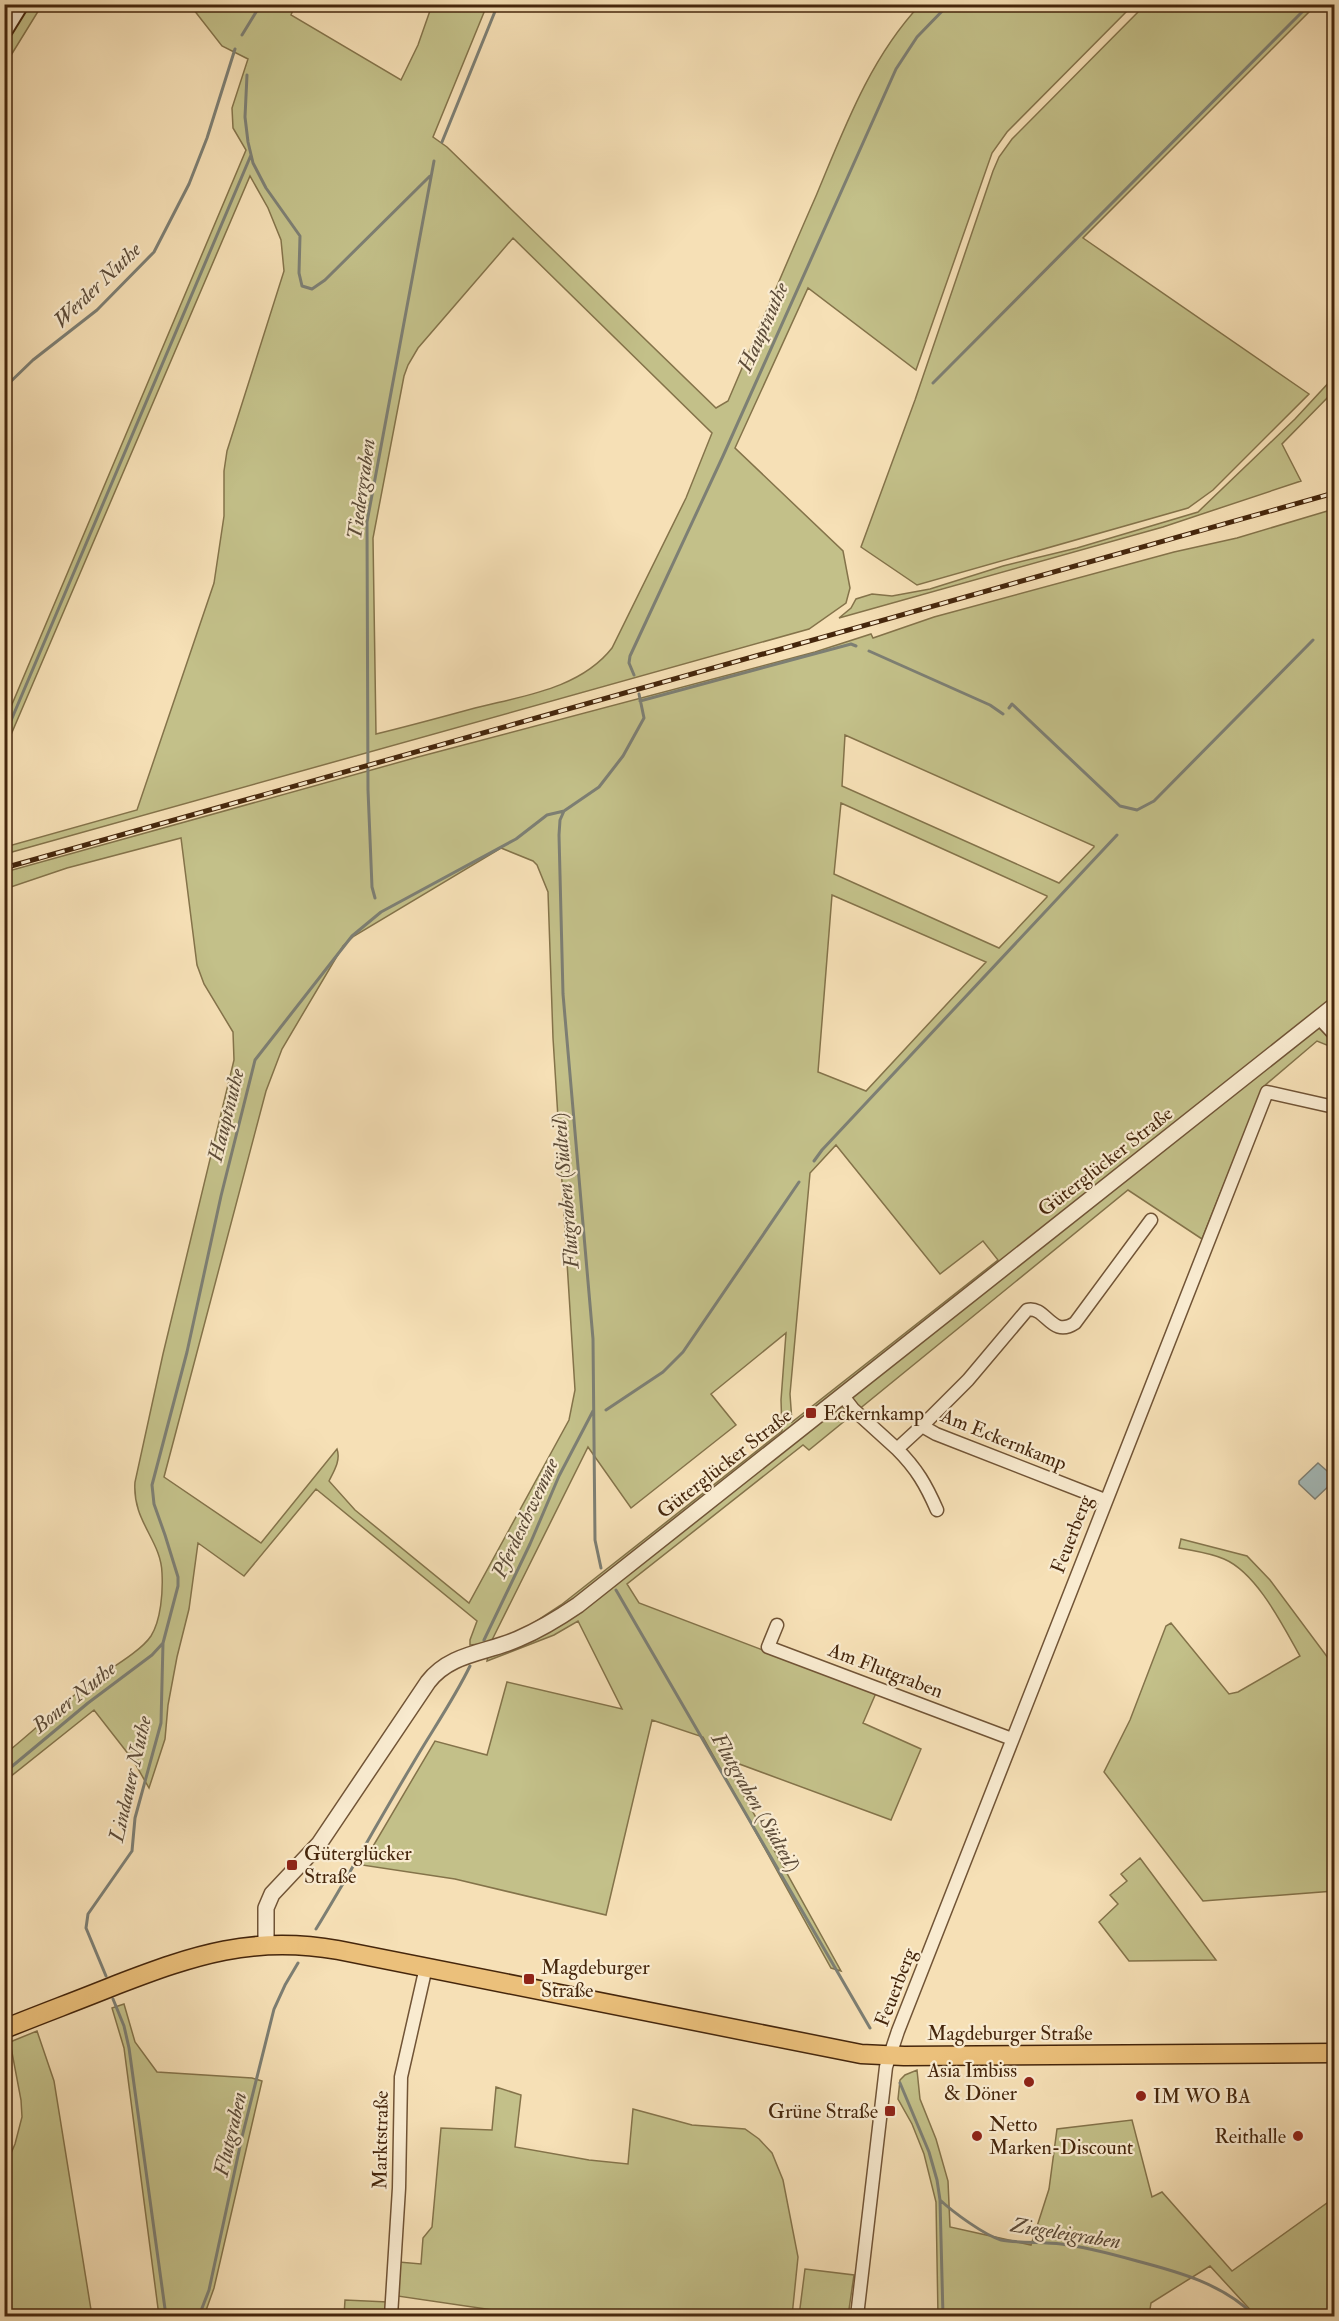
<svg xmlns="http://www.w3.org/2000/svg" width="1339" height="2321" font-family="'IM FELL Double Pica',serif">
  <rect width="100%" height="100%" fill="#f6e0b6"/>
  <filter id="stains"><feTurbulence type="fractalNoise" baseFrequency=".00333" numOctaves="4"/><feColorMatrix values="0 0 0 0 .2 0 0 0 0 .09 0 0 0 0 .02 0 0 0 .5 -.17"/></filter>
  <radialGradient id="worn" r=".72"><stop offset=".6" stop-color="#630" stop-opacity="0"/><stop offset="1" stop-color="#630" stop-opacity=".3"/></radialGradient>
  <!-- green -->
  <path fill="#c3c089" stroke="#84734a" stroke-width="1.5" fill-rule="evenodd" d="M8 5H42L5 65V10Z
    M190 5H295L291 15 401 80 418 45 432 5H487L433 137 447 147 716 408 728 401C757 333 786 264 816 196 844 129 870 58 920 5H1133L1007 132 992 153 916 370 808 288 735 448 843 551 850 588 846 603 809 629 5 854V847L137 810 214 583 224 516V471L227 451 284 271 281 240 268 208 250 176 10 737 5 740V721L246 150 233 128 232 108 248 59 222 46ZM513 238 712 433 686 498 612 648C580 689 522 696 475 708 442 717 409 726 376 734L373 538 404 376 408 365 418 348Z
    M1145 5H1316L1083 238 1309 394 1213 490 1188 508 917 585 861 547 915 400 993 171 999 157 1012 139Z
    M1334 377V391L1282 444 1301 481 1163 527 839 618 851 608 856 599 872 594 892 596 930 589 1003 566 1077 548 1198 512 1295 419Z
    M1334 509V1048L1317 1041 1263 1087 1202 1239 1128 1190 809 1450 803 1445 627 1584 639 1603 876 1693 863 1723 921 1749 891 1820 723 1758 841 1971 831 1968 703 1737 652 1720 606 1915 455 1879 362 1865 435 1741 487 1755 507 1682 622 1709 578 1621 554 1635 487 1661 490 1643 470 1645V1640L477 1621 316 1489 244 1576 198 1543 189 1609 177 1657 168 1705 165 1739 149 1788 133 1760 94 1710 5 1781V1754C31 1733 55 1710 82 1689 100 1674 139 1654 151 1636 161 1620 163 1592 162 1573 161 1540 132 1521 135 1482L163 1354 234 1060 233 1032 204 984 197 965 181 838 67 868 5 889V872L418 757 815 652 871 634 873 638 934 617 1174 552 1237 538ZM845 735 1094 846V847L1059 883 842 786ZM841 803 1047 896V897L999 948 834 874ZM501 848 533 861 537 865 548 892 553 1038 575 1390 569 1420 469 1603 355 1510 329 1481C334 1471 341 1460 337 1449L261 1543 164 1477 266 1091 282 1049 343 946 354 936ZM832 895 986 962 866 1091 818 1072ZM836 1145 940 1274 983 1241 998 1260 792 1422 790 1394 810 1173ZM786 1333 781 1400 782 1431 561 1605 526 1628 491 1642 588 1447 631 1508 736 1425 711 1394Z
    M1181 1539 1247 1556 1270 1580 1334 1666V1891L1203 1901 1104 1772 1130 1720 1166 1626 1171 1623 1229 1694 1238 1692 1300 1656C1283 1626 1257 1573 1224 1559 1210 1553 1194 1551 1179 1548Z
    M1140 1858 1216 1960 1129 1961 1099 1922 1118 1904 1110 1895 1127 1881 1121 1874Z
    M124 2004 135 2042 157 2072 252 2078 262 2081 214 2288 204 2316H159L124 2048 112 2008Z
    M37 2031 54 2081 92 2316H5V2167L15 2144 22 2117 21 2100 10 2042Z
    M917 2070 920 2099 936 2139 948 2181 950 2227 1031 2245 1049 2189 1057 2129 1132 2120 1152 2197 1162 2192 1232 2271 1334 2198V2316H1256L1210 2266 1151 2303 1149 2316H938L936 2202 924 2154 912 2124 898 2099 900 2080 905 2075Z
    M496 2087 521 2095 515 2147 589 2160 628 2164 633 2109 692 2125 745 2129 759 2139 772 2153 783 2180 798 2257 792 2316H534L398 2296 396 2316H344L345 2300 388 2302 399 2262 421 2264 423 2238 432 2227 441 2128 492 2130Z
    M805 2269 854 2275 848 2316H799Z"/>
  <!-- water -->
  <path fill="#a3baba" stroke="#7d7f74" stroke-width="1.5" d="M1318 1463 1334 1477V1481L1315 1499 1299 1484V1481Z"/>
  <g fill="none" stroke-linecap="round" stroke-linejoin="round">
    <!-- stream -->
    <path stroke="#7d7f74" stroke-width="3" d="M242 35 261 4
      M247 75 245 117 248 142 253 163 266 188 300 236 299 273 302 286 312 289 325 280 430 176
      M442 142 498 4
      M933 383 1310 4
      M4 388 33 360 97 310 154 252 189 184 207 138 235 49
      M869 651 990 705 1003 714
      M634 675 629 663 630 656 723 456 896 69 917 37 949 4
      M640 701 851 644 856 646
      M1009 708 1012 704 1120 806 1137 810 1154 801 1313 640
      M7 730 251 155
      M564 811 560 820 559 835 563 994 593 1339 595 1540 601 1568
      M375 898 372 887 368 790 367 522 434 161
      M814 1161 822 1150 1117 835
      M606 1410 663 1372 683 1352 799 1182
      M616 1590 870 2028
      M484 1640 530 1544 559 1476 593 1411
      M4 1773 88 1703 152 1655 163 1643
      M316 1929C349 1875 379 1820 412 1765 431 1732 453 1701 470 1666
      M106 1976 86 1928 88 1914 132 1851 135 1818 161 1723 163 1643 178 1586V1577L165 1535 154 1504 152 1485 187 1352 221 1196 255 1060 352 936 381 912 516 839 547 815 564 811 599 787 623 756 644 718 639 694
      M113 1999 124 2026 129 2048 166 2316
      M900 2083 929 2152 937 2180 940 2200 943 2316
      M940 2200C953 2212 984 2235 1001 2240 1016 2243 1044 2242 1061 2244 1087 2247 1112 2254 1137 2261 1179 2272 1223 2284 1255 2316
      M199 2316 209 2290 242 2137 274 2009 285 1985 298 1963"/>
    <!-- minor casing -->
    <g stroke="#715436" stroke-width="15">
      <path id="minor" d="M1319 1018 1334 1034
        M843 1396 853 1409 897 1449 922 1426 936 1434 1105 1500
        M922 1426 968 1380 1027 1310C1046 1305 1051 1339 1075 1323L1151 1220
        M897 1449C917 1469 926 1485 937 1510
        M777 1625 768 1647 1012 1739
        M391 2316 399 2188 401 2077 426 1967
        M857 2316 886 2067 898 2031 1267 1092 1334 1107"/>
    </g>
    <!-- tertiary casing -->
    <g stroke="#715436" stroke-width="18">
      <path id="tertiary" d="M266 1945V1908L272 1894 319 1844 428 1682C450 1653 487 1653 518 1639 539 1630 559 1618 578 1605L1334 1006"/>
    </g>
    <!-- secondary casing -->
    <g stroke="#45260c" stroke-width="20">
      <path id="secondary" d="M4 30 20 4"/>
    </g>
    <!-- primary casing -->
    <g stroke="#45260c" stroke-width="21">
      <path id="primary" d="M4 2029C41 2014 79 2000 116 1985 194 1955 253 1935 338 1950L861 2054 904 2056 1334 2053"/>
    </g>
    <!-- minor -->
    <use href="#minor" stroke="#f9ebd0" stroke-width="12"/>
    <!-- tertiary -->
    <use href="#tertiary" stroke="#f9ebd0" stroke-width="15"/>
    <!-- secondary -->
    <use href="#secondary" stroke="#f9ebd0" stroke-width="16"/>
    <!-- primary -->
    <use href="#primary" stroke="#ebc07b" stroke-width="18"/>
    <!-- rail casing -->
    <g stroke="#45260c" stroke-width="5">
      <path id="rail" d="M4 868 1334 493"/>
    </g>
    <!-- rail -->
    <use href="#rail" stroke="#f9ebd0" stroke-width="3" stroke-dasharray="9" stroke-linecap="butt"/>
  </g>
  <!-- markers -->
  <g fill="#8f2418" stroke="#f9ebd0" stroke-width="2">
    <rect x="805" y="1407" width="12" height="12" rx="3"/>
    <rect x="286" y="1859" width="12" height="12" rx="3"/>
    <rect x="523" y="1973" width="12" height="12" rx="3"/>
    <circle cx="1029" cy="2082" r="6"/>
    <circle cx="1141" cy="2096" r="6"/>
    <rect x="884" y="2105" width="12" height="12" rx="3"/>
    <circle cx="977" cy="2136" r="6"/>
    <circle cx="1298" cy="2136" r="6"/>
  </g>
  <g text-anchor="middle" stroke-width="4.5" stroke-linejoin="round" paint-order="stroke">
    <!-- street labels -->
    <g font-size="20" fill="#45260c" stroke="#f9ebd0">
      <text transform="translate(1105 1161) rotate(-38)" y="7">Güterglücker Straße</text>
      <text transform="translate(1004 1439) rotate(22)" y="7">Am Eckernkamp</text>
      <text transform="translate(724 1463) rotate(-38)" y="7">Güterglücker Straße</text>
      <text transform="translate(1071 1534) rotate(-69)" y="7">Feuerberg</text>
      <text transform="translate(886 1670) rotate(21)" y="7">Am Flutgraben</text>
      <text transform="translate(895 1987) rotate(-69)" y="7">Feuerberg</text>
      <text x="1010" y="2040">Magdeburger Straße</text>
      <text transform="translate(380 2140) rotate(-89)" y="7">Marktstraße</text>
    </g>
    <!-- poi labels -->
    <g font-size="20" fill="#45260c" stroke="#f9ebd0" text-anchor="start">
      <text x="823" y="1420">Eckernkamp</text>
      <text x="304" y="1860">Güterglücker<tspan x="304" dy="23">Straße</tspan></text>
      <text x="541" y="1974">Magdeburger<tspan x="541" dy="23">Straße</tspan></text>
      <text x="1017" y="2077" text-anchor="end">Asia Imbiss<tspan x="1017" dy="23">&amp; Döner</tspan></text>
      <text x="1153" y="2103">IM WO BA</text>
      <text x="878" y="2118" text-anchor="end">Grüne Straße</text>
      <text x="989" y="2131">Netto<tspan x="989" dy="23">Marken-Discount</tspan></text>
      <text x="1286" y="2143" text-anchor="end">Reithalle</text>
    </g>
    <!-- water labels -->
    <g font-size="21" font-style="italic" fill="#5c4b38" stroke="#f9ebd0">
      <text transform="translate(97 285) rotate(-44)" y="7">Werder Nuthe</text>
      <text transform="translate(763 327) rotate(-66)" y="7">Hauptnuthe</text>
      <text transform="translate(361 489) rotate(-82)" y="7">Tiedergraben</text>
      <text transform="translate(226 1115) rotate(-76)" y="7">Hauptnuthe</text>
      <text transform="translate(565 1191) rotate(-95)" y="7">Flutgraben (Südteil)</text>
      <text transform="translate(525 1518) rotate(-65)" y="7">Pferdeschwemme</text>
      <text transform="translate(74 1697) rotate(-39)" y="7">Boner Nuthe</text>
      <text transform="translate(130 1779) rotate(-77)" y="7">Lindauer Nuthe</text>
      <text transform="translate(756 1802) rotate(60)" y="7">Flutgraben (Südteil)</text>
      <text transform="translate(230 2134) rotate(-77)" y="7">Flutgraben</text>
      <text transform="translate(1066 2233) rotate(9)" y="7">Ziegeleigraben</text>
    </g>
  </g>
  <!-- margin -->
  <rect width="1339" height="2321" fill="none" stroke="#f6e0b6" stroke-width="24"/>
  <rect x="6" y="6" width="1327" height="2309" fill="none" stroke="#45260c" stroke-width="3"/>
  <rect x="12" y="12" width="1315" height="2297" fill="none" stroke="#45260c" stroke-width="1.5"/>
  <rect width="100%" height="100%" filter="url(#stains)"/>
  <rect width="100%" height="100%" fill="url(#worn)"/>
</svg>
